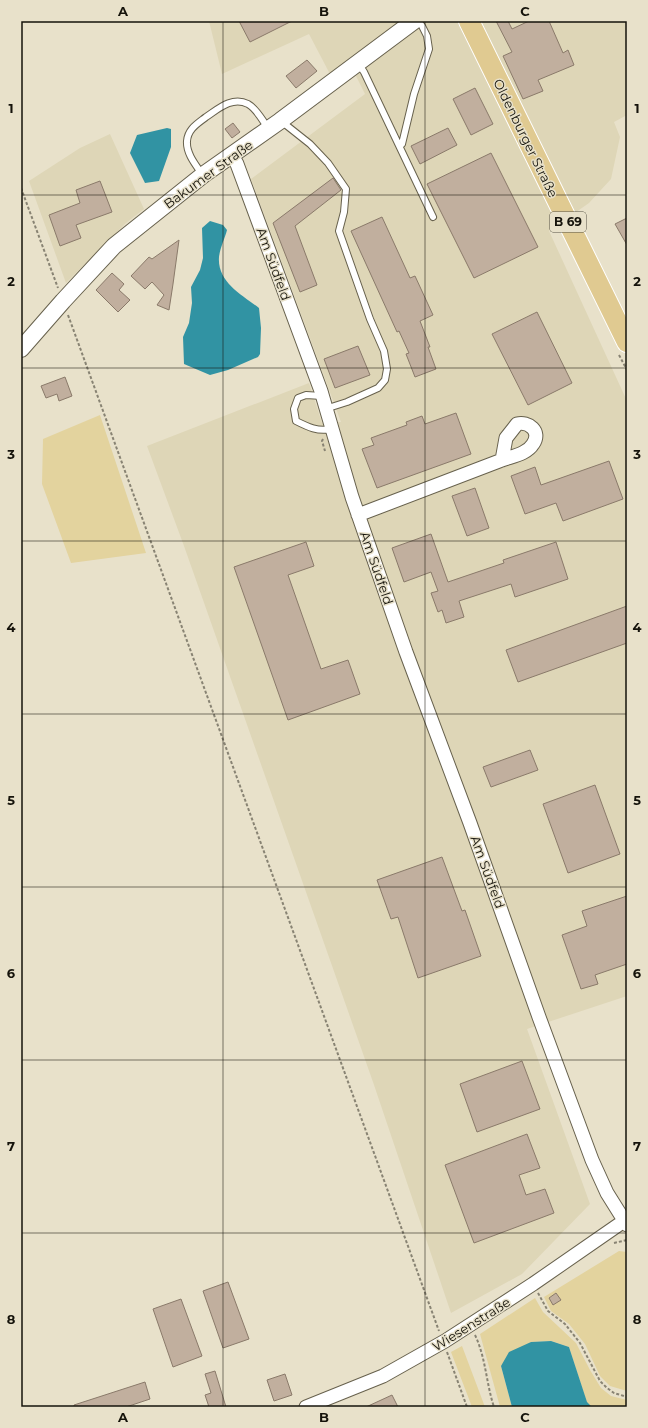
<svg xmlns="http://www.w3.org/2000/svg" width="648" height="1428" font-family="Montserrat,sans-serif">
  <rect width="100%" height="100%" fill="#e8e1ca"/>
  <!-- built -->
  <path fill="#ded6b7" d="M209 21H627V115L614 122 620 137 611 179 589 203 549 231 627 401V996L527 1029 590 1204 522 1274 451 1313 373 1082 184 546 147 446 309 383 322 423 341 422 251 179 365 94 349 62 331 76 309 34 222 74Z
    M110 134 144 209 126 223 66 283 29 181 80 148Z"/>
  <!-- green -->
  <path fill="#e3d39e" d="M100 415 146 553 71 563 42 484 43 439Z
    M619 1251 627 1252V1391L610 1386 600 1376 585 1344 569 1324 551 1311 544 1297Z
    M535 1298 543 1312 576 1343 590 1370 601 1388 611 1396 627 1400V1407H592L587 1403 569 1347 551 1341 531 1342 501 1366 512 1407H500L480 1334Z
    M462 1346 485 1407H472L451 1352Z"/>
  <!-- water -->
  <path fill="#3193a3" d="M167 128 171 129V147L159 181 145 183 130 153 137 135Z
    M210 221 223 225 227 230C225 238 220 248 219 257 217 282 242 295 259 308L261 328 260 354 258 357 228 370 210 375 184 364 183 337 189 323 192 303 191 287 200 270 203 258 202 228Z
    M551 1341 569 1347 587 1402 592 1407H512L501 1366 509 1352 531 1342Z"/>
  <!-- building -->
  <path fill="#c1af9e" stroke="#8a7a6a" d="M239 21H292L250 42Z
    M496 21H508L512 29 529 21H549L563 53 568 50 574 65 538 80 543 91 523 99 503 56 512 52Z
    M307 60 317 71 296 88 286 76Z
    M475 88 493 124 471 135 453 99Z
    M233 123 240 132 232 138 225 129Z
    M448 128 457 145 420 164 411 146Z
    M491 153 538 247 474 278 427 184Z
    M333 178 341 190 295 226 317 285 300 292 273 223Z
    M100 181 112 212 76 225 81 238 60 246 49 215 80 203 76 190Z
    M382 217 410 278 415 276 433 315 420 321 430 347H428L436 369 415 377 406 354 409 353 399 331 397 332 351 231Z
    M627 218V245L615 224Z
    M179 240 173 284 169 310 157 305 164 295 152 282 145 289 131 276 149 257 152 259Z
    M112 273 124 284 119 290 130 300 118 312 96 290Z
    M537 312 572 383 528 405 492 334Z
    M358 346 370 375 335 388 324 359Z
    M65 377 72 396 59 401 57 394 46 398 41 386Z
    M456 413 471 454 377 488 362 449 374 445 371 438 407 425 406 422 422 416 425 424Z
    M609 461 623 499 563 521 556 503 525 514 511 476 535 467 541 485Z
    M475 488 489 528 467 536 452 496Z
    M431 534 448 582 504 563 503 560 556 542 568 579 515 597 511 584 459 601 464 617 446 623 442 610 438 612 431 593 438 591 431 572 404 582 392 548Z
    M306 542 314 566 288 575 321 669 348 660 360 694 288 720 234 567Z
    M627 606V643L518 682 506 650Z
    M530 750 538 770 491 787 483 767Z
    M595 785 620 854 568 873 543 804Z
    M442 857 462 911 465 910 481 956 418 978 398 917 391 919 377 880Z
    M627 896V964L595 975 598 984 581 989 562 935 587 926 582 911Z
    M522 1061 540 1109 477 1132 460 1084Z
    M527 1134 540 1168 519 1175 526 1195 545 1189 554 1213 474 1243 445 1165Z
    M228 1282 249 1339 223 1348 203 1291Z
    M556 1293 561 1300 553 1305 549 1298Z
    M181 1299 202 1356 173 1367 153 1309Z
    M215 1371 226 1407H209L205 1395 211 1393 205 1374Z
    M285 1374 292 1395 274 1401 267 1380Z
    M145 1382 150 1399 126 1407H74V1405Z
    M392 1395 398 1407H366Z"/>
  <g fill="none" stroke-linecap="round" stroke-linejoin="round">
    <!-- service casing -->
    <g stroke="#67614d" stroke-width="8">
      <path id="service" d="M358 63 364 72 433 217
        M281 121 310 144 328 163 346 189 344 212 339 231 370 319 384 351 387 369 385 380 378 388 347 402 325 409
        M400 146 402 144 414 94 429 49 427 36 422 26 418 21
        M202 174C195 164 186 153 187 141 188 129 197 124 206 117 218 109 232 96 248 104 257 109 262 120 268 128
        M322 396 306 395 298 398 294 409 296 421C308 427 318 432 331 429"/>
    </g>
    <!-- minor casing -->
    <g stroke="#67614d" stroke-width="15">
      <path id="minor" d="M232 155 237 164 321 391 352 497 406 652 470 823 539 1017 592 1160 607 1193 627 1225
        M358 515 502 460C513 456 527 454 533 444 542 431 528 421 517 424L506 438 502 460
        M306 1407 383 1376 445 1341 533 1284 624 1221"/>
    </g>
    <!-- tertiary casing -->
    <g stroke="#67614d" stroke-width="18">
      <path id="tertiary" d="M21 349 63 301 114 246 203 175 280 121 414 21"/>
    </g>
    <!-- primary casing -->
    <g stroke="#fff" stroke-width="22">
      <path id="primary" d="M469 21 627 342"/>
    </g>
    <!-- path -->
    <path stroke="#888373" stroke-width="2" stroke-dasharray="3 2" stroke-linecap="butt" d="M21 188 58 288
      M68 315 439 1331
      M619 355 627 370
      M323 439 322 441 325 451
      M614 1243 627 1240
      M538 1293 548 1311 565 1324 580 1343 600 1381 607 1388 614 1393 627 1397
      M475 1335C486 1358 486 1383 494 1407
      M447 1352 467 1407"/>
    <!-- service -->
    <use href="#service" stroke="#fff" stroke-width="6"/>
    <!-- minor -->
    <use href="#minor" stroke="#fff" stroke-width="13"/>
    <!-- tertiary -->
    <use href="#tertiary" stroke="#fff" stroke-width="16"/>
    <!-- primary -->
    <use href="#primary" stroke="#e0ca91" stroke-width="20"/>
  </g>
  <!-- grid -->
  <path fill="none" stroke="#15130b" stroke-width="1" stroke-opacity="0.55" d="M223 21V1407M425 21V1407M21 195H627M21 368H627M21 541H627M21 714H627M21 887H627M21 1060H627M21 1233H627"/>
  <g text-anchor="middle" stroke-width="3" stroke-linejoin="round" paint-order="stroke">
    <!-- shield labels -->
    <rect fill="#e8e1ca" stroke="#545144" stroke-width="1" x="550" y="212" width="36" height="20" rx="3"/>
    <g font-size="12" font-weight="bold" fill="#15130b">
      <text x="568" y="226">B 69</text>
    </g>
    <!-- street labels -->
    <g font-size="13" fill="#15130b" stroke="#e8e1ca">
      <text transform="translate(526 138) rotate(64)" y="5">Oldenburger Straße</text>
      <text transform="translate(208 174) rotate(-36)" y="5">Bakumer Straße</text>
      <text transform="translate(274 264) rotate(70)" y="5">Am Südfeld</text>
      <text transform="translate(377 568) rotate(71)" y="5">Am Südfeld</text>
      <text transform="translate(488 872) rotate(70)" y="5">Am Südfeld</text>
      <text transform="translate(471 1324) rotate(-32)" y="5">Wiesenstraße</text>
    </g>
  </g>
  <!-- border -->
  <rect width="648" height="1428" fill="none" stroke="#e8e1ca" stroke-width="44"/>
  <rect x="22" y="22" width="604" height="1384" fill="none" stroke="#15130b" stroke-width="1.5"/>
  <g font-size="13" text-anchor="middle" font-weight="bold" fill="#15130b">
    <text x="123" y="16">A</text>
    <text x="324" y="16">B</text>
    <text x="525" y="16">C</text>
    <text x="11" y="113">1</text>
    <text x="637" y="113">1</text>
    <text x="11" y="286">2</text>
    <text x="637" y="286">2</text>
    <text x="11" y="459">3</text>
    <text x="637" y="459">3</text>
    <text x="11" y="632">4</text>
    <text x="637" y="632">4</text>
    <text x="11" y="805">5</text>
    <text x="637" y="805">5</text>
    <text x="11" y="978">6</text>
    <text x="637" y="978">6</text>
    <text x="11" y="1151">7</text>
    <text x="637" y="1151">7</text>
    <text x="11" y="1324">8</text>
    <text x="637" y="1324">8</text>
    <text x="123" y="1422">A</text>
    <text x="324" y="1422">B</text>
    <text x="525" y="1422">C</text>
  </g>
</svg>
